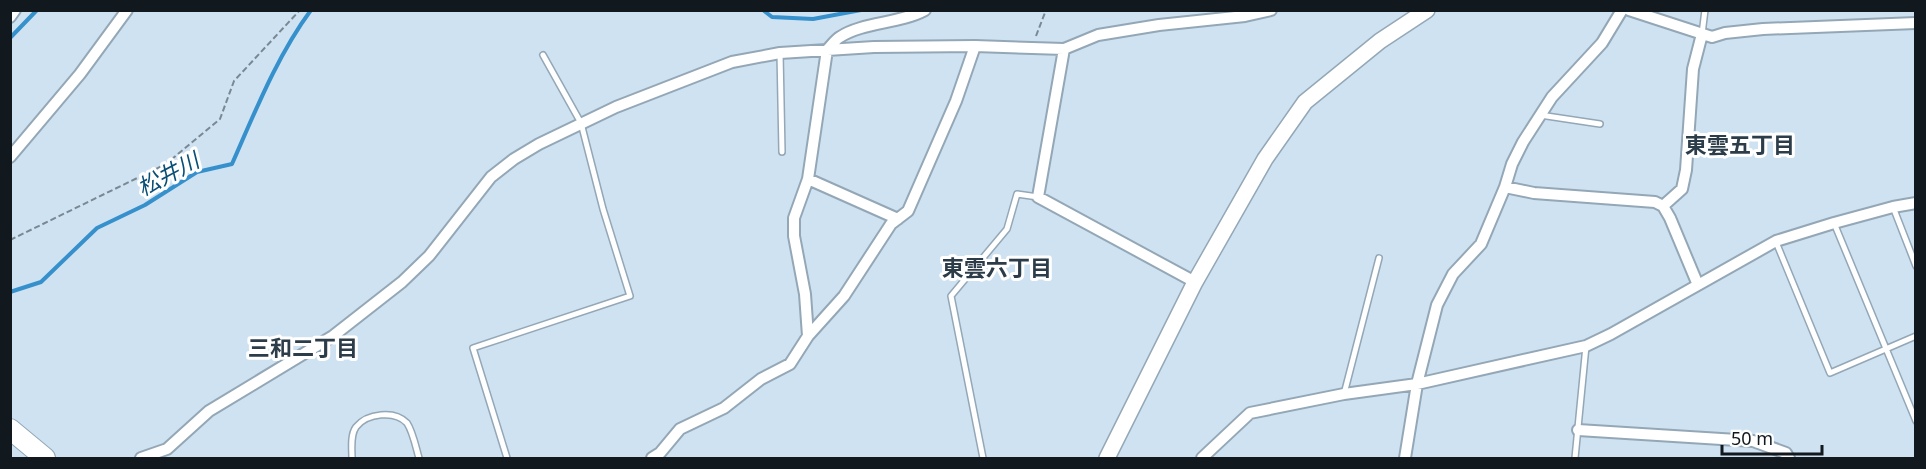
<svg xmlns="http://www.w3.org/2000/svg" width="1926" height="469" font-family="'Noto Sans','Noto Sans JP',sans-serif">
  <rect width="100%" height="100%" fill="#cee2f2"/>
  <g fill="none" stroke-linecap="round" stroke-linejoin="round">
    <!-- stream -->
    <path stroke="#3690cb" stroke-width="4" d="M763 10 772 17 813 19 861 10
      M10 38 37 10
      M10 292 41 282 97 228 145 205 197 172 232 164C255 112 277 56 311 10"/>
    <!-- lane casing -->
    <g stroke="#94a7b6" stroke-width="8">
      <path id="lane" d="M1702 34 1705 10
        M780 53 782 152
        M1540 115 1600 124
        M1893 207 1916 266
        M1834 223 1916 421
        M1776 242 1830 373 1916 336
        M1344 394 1379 258
        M352 458C352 449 350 435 356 427 367 413 395 410 407 423 413 432 416 448 419 458
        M507 458 473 348 630 296 603 209 581 123 543 55
        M983 458 951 296 1007 229 1017 194 1038 197
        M1575 458 1586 346"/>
    </g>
    <!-- street casing -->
    <g stroke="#94a7b6" stroke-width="14">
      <path id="street" d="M1629 10 1712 37 1725 33 1763 29 1916 23
        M10 17 15 10
        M1064 49 1038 197 1195 282
        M10 157 80 74 127 10
        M808 179 898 219
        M1505 187 1534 193 1655 202 1663 206 1670 218 1698 285
        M1663 206 1682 189 1686 170 1693 69 1702 34
        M808 336 805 294 794 236V218L808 179 827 50C831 46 835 40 840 37 863 22 899 24 925 10
        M1578 430 1753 441 1786 453 1789 458
        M141 458 167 449 209 411 333 336 402 282 429 256 491 177 514 159 539 144 616 107 732 62 780 53 874 47 975 46 1064 49 1098 35 1159 25 1245 16 1271 10
        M652 458 660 453 680 429 724 408 761 379 790 364 808 336 844 296 891 224 908 211 956 101 975 46
        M1202 458 1250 413 1344 394 1417 384 1586 346 1611 334 1776 241 1834 223 1893 207 1916 203
        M1405 458 1417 384 1437 305 1453 274 1481 244 1505 187 1512 164 1523 142 1552 97 1602 43 1622 10"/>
    </g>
    <!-- secondary casing -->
    <g stroke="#94a7b6" stroke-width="18">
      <path id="secondary" d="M1107 458 1195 282 1265 159 1305 102 1380 41 1427 10"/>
    </g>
    <!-- highway casing -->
    <g stroke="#94a7b6" stroke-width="22">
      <path id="highway" d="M10 429 45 458"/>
    </g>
    <!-- path -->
    <path stroke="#798893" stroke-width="2" stroke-dasharray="6 3" stroke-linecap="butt" d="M1036 36 1046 10
      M10 240 166 164 220 119 234 81 300 10"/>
    <!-- lane -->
    <use href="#lane" stroke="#fff" stroke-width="5"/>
    <!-- street -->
    <use href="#street" stroke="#fff" stroke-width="10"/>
    <!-- secondary -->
    <use href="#secondary" stroke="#fff" stroke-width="15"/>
    <!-- highway -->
    <use href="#highway" stroke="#fff" stroke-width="20"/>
  </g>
  <g text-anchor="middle" stroke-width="6" stroke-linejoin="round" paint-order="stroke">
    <!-- neighbourhood labels -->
    <g font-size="22" font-weight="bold" fill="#2c3c49" stroke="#fff">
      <text x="1740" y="153">東雲五丁目</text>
      <text x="997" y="276">東雲六丁目</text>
      <text x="303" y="356">三和二丁目</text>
    </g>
    <!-- water labels -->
    <g font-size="22" font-style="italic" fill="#084e76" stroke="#fff">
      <text transform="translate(168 174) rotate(-28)" y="8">松井川</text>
    </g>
  </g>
  <!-- border -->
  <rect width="1926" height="469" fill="none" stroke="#11181e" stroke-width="24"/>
  <!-- scale -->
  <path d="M1722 445v9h100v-9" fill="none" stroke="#11181e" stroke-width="3"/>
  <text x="1731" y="445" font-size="18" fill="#11181e" stroke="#ffffff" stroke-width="4.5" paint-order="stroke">50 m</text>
</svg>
